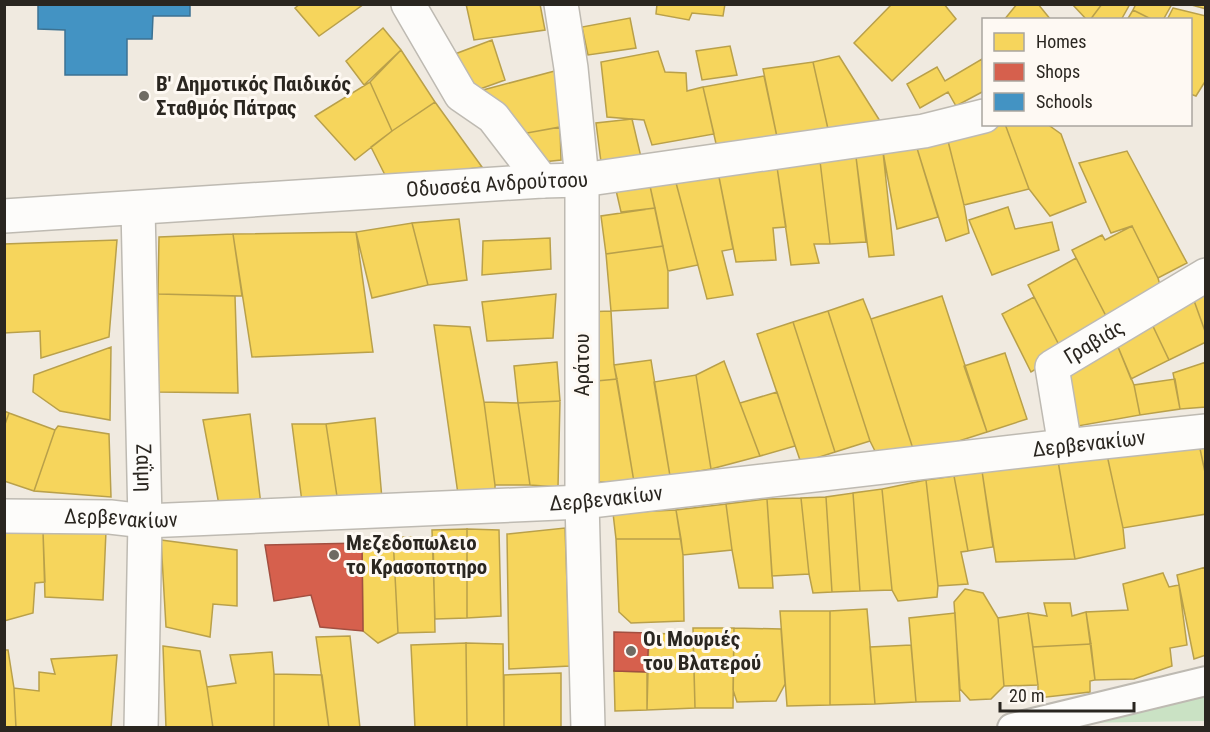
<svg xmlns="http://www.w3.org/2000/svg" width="1210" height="732" font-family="'Roboto Condensed',sans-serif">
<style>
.green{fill:#cae2c4}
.homes{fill:#f6d55c;stroke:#b9a04a;stroke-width:1.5}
.shops{fill:#d6604d;stroke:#a24f40;stroke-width:1.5}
.schools{fill:#4393c3;stroke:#3c7292;stroke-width:1.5}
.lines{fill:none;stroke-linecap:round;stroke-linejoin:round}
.pedestrian-casing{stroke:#bebab2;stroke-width:32}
.minor-casing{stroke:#bebab2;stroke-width:36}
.pedestrian{stroke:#fdfcfa;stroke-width:28}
.minor{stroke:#fdfcfa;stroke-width:33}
.poi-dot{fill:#6f6b63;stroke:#fef9f3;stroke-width:2}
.labels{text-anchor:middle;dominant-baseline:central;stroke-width:6;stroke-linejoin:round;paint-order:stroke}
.poi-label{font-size:21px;font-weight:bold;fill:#2a2620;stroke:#fef9f3;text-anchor:start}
.street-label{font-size:21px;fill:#2a2620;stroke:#fef9f3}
</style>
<rect width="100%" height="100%" fill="#f0eae0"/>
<path class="green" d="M 1205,690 L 1205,721 L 1071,723 Z"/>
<path class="homes" d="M 300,4 L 364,4 L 319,36 L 295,8 Z
M 466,4 L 540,4 L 545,30 L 474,40 Z
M 657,4 L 725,4 L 723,16 L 692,13 L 689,20 L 656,14 Z
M 892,4 L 944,4 L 956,19 L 892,81 L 854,43 Z
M 1017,4 L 1038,4 L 1051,20 L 1004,20 Z
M 1072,4 L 1102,4 L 1090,20 L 1087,20 Z
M 1102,4 L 1130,4 L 1121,20 L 1090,20 Z
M 1136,4 L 1172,4 L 1163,20 L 1153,20 L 1133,10 Z
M 1188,4 L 1206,4 L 1206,9 Z
M 1173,8 L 1206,16 L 1206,80 L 1196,96 L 1190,94 L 1190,20 L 1167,20 Z
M 1133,10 L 1153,20 L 1127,20 Z
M 630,18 L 636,48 L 588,55 L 582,27 Z
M 383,28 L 401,50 L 364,85 L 346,61 Z
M 492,40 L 505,80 L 466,94 L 447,57 Z
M 730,46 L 737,75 L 702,80 L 696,51 Z
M 401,50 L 435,102 L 392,131 L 370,82 Z
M 658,51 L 665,72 L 686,73 L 687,91 L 703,87 L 714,134 L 652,145 L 644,120 L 607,117 L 601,62 Z
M 839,56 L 880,121 L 828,129 L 813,62 Z
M 982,59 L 984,91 L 956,106 L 948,92 L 920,108 L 907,84 L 937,67 L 945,81 Z
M 813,62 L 828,129 L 777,137 L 763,69 Z
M 566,68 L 560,127 L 516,135 L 483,90 Z
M 764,76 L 777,137 L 717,148 L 703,87 Z
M 370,82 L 392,131 L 355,160 L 315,116 Z
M 435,102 L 482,167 L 388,181 L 371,147 L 392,131 Z
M 632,119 L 641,157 L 601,162 L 596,123 Z
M 1001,124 L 1005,124 L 1029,189 L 964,205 L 947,137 Z
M 1005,124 L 1047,124 L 1061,134 L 1086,202 L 1050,216 L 1029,189 Z
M 560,127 L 561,160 L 533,163 L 516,135 Z
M 947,137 L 964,205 L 969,233 L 946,241 L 916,145 Z
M 916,145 L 938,217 L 897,229 L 883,152 Z
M 1127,151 L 1187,263 L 1158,278 L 1132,226 L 1111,233 L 1079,163 Z
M 883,152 L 894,255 L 869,257 L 856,157 Z
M 856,157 L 866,242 L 830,244 L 820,161 Z
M 820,161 L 830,244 L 814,244 L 819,263 L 791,265 L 777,167 Z
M 777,167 L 786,227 L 773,228 L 776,260 L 736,262 L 718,172 Z
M 718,172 L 733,249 L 722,251 L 733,295 L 707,299 L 675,179 Z
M 675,179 L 698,265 L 668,271 L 650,186 Z
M 615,186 L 650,186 L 655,208 L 621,212 Z
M 1008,207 L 1015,229 L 1052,222 L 1059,250 L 992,275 L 969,220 Z
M 655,208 L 663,246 L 606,254 L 601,216 Z
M 459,219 L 467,280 L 428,285 L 412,223 Z
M 412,223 L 428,285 L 372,298 L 356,232 Z
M 1132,226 L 1158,278 L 1161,289 L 1107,318 L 1072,250 L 1102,235 L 1105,240 Z
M 356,232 L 373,352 L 252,357 L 233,234 Z
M 233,234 L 242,296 L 158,294 L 159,237 Z
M 550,238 L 551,269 L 482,275 L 483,241 Z
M 117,240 L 109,337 L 41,358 L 40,331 L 4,333 L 4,244 Z
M 663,246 L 668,271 L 668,308 L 611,311 L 606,254 Z
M 1076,258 L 1107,318 L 1059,345 L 1028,285 Z
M 1206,288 L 1206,334 L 1192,295 Z
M 158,294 L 235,296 L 238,393 L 157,392 Z
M 556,294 L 553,338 L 487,341 L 482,302 Z
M 1192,295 L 1206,334 L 1206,342 L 1169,360 L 1150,320 Z
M 942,296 L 987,432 L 915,455 L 871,319 Z
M 1034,297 L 1059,345 L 1058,356 L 1031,372 L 1002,314 Z
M 863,299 L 871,319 L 915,455 L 880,461 L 870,441 L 828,311 Z
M 611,311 L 614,365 L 617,379 L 586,382 L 583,312 Z
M 828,311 L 870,441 L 835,452 L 793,322 Z
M 1150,320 L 1169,360 L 1131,379 L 1116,342 Z
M 793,322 L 835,452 L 801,463 L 757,334 Z
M 434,325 L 470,327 L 484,402 L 495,485 L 495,492 L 458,494 Z
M 1116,342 L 1134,385 L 1140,415 L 1078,426 L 1069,372 Z
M 111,347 L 110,420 L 60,411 L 33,392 L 34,375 Z
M 1005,353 L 1027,419 L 987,432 L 964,366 Z
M 651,360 L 670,476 L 634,482 L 614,365 Z
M 724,361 L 760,456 L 711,469 L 696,375 Z
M 557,362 L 560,401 L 518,403 L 514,366 Z
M 1206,362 L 1206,407 L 1180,409 L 1173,373 Z
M 696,375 L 711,469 L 670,476 L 654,382 Z
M 617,379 L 634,482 L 589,482 L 586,382 Z
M 1175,379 L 1180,409 L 1140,415 L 1134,385 Z
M 777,392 L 795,446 L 760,456 L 740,403 Z
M 560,401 L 558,487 L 530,485 L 518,403 Z
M 484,402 L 518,403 L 530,485 L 495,485 Z
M 4,411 L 9,413 L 4,427 Z
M 9,413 L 55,430 L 34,491 L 4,481 L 4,427 Z
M 250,414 L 261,505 L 220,510 L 203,420 Z
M 375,418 L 382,499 L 338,503 L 326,424 Z
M 292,424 L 326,424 L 338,503 L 302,502 Z
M 58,426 L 109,434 L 111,497 L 34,491 L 55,430 Z
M 1206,443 L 1206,477 L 1199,444 Z
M 1199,444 L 1206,477 L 1206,514 L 1123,528 L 1107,455 Z
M 1107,455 L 1123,528 L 1125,548 L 1075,559 L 1058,461 Z
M 1058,461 L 1075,559 L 996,562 L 982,471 Z
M 982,471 L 993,547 L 968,551 L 954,476 Z
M 954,476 L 968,551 L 961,552 L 968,584 L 938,586 L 926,480 Z
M 926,480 L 938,586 L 937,597 L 898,601 L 892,590 L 882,489 Z
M 882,489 L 892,590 L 860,591 L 853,493 Z
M 853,493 L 860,591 L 832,592 L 826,497 Z
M 826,497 L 832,592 L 813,593 L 809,574 L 801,498 Z
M 801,498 L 809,574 L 772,576 L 767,499 Z
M 767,499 L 773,588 L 739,588 L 732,550 L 726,504 Z
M 726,504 L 732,550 L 683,555 L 676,510 Z
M 676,510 L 681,539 L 616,539 L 613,513 Z
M 565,528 L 570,666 L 509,669 L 507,534 Z
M 4,529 L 43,532 L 45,582 L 35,583 L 33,613 L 4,621 Z
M 467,529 L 467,618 L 435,619 L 432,530 Z
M 467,529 L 499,530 L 501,616 L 467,618 Z
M 106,531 L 103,600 L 45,597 L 43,532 Z
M 393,537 L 398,633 L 378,643 L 363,631 L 362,543 Z
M 393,537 L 433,537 L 435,632 L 398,633 Z
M 616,539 L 681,539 L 683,555 L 684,621 L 631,623 L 619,612 Z
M 161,540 L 237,550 L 237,606 L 213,604 L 210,637 L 166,627 Z
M 1206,567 L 1206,655 L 1194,659 L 1177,575 Z
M 1163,573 L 1169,587 L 1179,585 L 1187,645 L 1170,648 L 1172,666 L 1134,679 L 1095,680 L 1086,612 L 1128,610 L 1123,584 Z
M 965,589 L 983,593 L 998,618 L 1004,686 L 991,699 L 970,700 L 960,689 L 954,602 Z
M 1044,603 L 1070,603 L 1072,616 L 1086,612 L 1091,644 L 1033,647 L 1028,613 L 1047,616 Z
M 867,609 L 875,704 L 830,705 L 830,611 Z
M 780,611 L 830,611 L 830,705 L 787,706 Z
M 955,613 L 960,701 L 916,702 L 909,618 Z
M 1028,613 L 1038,685 L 1004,686 L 998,618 Z
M 693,628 L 734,628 L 733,708 L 695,708 Z
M 734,628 L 781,629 L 785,684 L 776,701 L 737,702 L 733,690 Z
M 649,633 L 693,635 L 695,708 L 647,710 Z
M 350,636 L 360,728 L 329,728 L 316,637 Z
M 466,643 L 503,644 L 504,728 L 467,727 Z
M 466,643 L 467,727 L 415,728 L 411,645 Z
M 1091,644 L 1095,680 L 1090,681 L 1090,692 L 1038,698 L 1038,685 L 1033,647 Z
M 911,645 L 916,702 L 875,704 L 870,647 Z
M 163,646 L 200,651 L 207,687 L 213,728 L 166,728 Z
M 4,650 L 8,650 L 14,688 L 16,728 L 4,728 Z
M 272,652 L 274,674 L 274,728 L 213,728 L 207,687 L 236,683 L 230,655 Z
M 117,655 L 111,728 L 16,728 L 14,688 L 39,691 L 39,672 L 55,674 L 51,659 Z
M 614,671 L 647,672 L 647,710 L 615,711 Z
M 561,673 L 561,728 L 504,728 L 504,675 Z
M 274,674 L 322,675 L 329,728 L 274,728 Z"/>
<path class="shops" d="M 362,543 L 363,631 L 320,627 L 311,595 L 274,601 L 265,545 Z
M 614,632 L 649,633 L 647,672 L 614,671 Z"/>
<path class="schools" d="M 38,4 L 190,4 L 190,16 L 153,16 L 152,39 L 127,39 L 127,75 L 65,75 L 65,30 L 38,29 Z"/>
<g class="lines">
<g class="pedestrian-casing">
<path id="pedestrian" d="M 1012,728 L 1206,681"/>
</g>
<g class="minor-casing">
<g id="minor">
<path d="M 408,4 L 461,95 L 493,117 L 542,181"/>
<path d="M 561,4 L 571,68 L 582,180 L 582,502 L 588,728"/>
<path id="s1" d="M 138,208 L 145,521 L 141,728"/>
<path id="s2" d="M 4,216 L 542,181 L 582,180 L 924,131 L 984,116"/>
<path id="s3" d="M 1065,446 L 1052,367 L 1206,275"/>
<path id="s4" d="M 4,516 L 110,517 L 145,521 L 582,502 L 1065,446 L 1206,431"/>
</g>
</g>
<use href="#pedestrian" class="pedestrian"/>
<use href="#minor" class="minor"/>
</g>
<g class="poi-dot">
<circle cx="144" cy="96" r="6"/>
<circle cx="334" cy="555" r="6"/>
<circle cx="631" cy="651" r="6"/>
</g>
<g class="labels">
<g class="poi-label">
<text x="156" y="84">Β' Δημοτικός Παιδικός<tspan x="156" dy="24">Σταθμός Πάτρας</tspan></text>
<text x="346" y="543">Μεζεδοπωλειο<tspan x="346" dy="24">το Κρασοποτηρο</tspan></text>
<text x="643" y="639">Οι Μουριές<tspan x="643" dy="24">του Βλατερού</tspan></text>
</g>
<g class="street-label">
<text stroke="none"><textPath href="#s2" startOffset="494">Οδυσσέα Ανδρούτσου</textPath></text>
<text stroke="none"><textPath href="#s3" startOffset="129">Γραβιάς</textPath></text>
<text transform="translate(582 365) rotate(-90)">Αράτου</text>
<text stroke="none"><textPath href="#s4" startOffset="1089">Δερβενακίων</textPath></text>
<text stroke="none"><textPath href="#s1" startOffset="260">Ζαΐμη</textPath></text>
<text stroke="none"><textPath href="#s4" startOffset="603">Δερβενακίων</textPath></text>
<text stroke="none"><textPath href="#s4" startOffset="117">Δερβενακίων</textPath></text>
</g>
</g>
<rect width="1210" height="732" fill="none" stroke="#2a2620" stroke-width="12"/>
<rect x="982" y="18" width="210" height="108" fill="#fef9f3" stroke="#a9a59f" stroke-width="1.5"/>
<rect x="994" y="33" width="30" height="18" fill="#f6d55c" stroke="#a9a59f" stroke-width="1.5"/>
<text x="1036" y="48" font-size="18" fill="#2a2620">Homes</text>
<rect x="994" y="63" width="30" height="18" fill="#d6604d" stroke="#a9a59f" stroke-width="1.5"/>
<text x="1036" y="78" font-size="18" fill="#2a2620">Shops</text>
<rect x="994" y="93" width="30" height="18" fill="#4393c3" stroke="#a9a59f" stroke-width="1.5"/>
<text x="1036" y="108" font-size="18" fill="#2a2620">Schools</text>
<path d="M1000 702v9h134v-9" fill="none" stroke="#2a2620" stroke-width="3"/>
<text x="1009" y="702" font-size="18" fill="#2a2620" stroke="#fef9f3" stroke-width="4.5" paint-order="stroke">20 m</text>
</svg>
